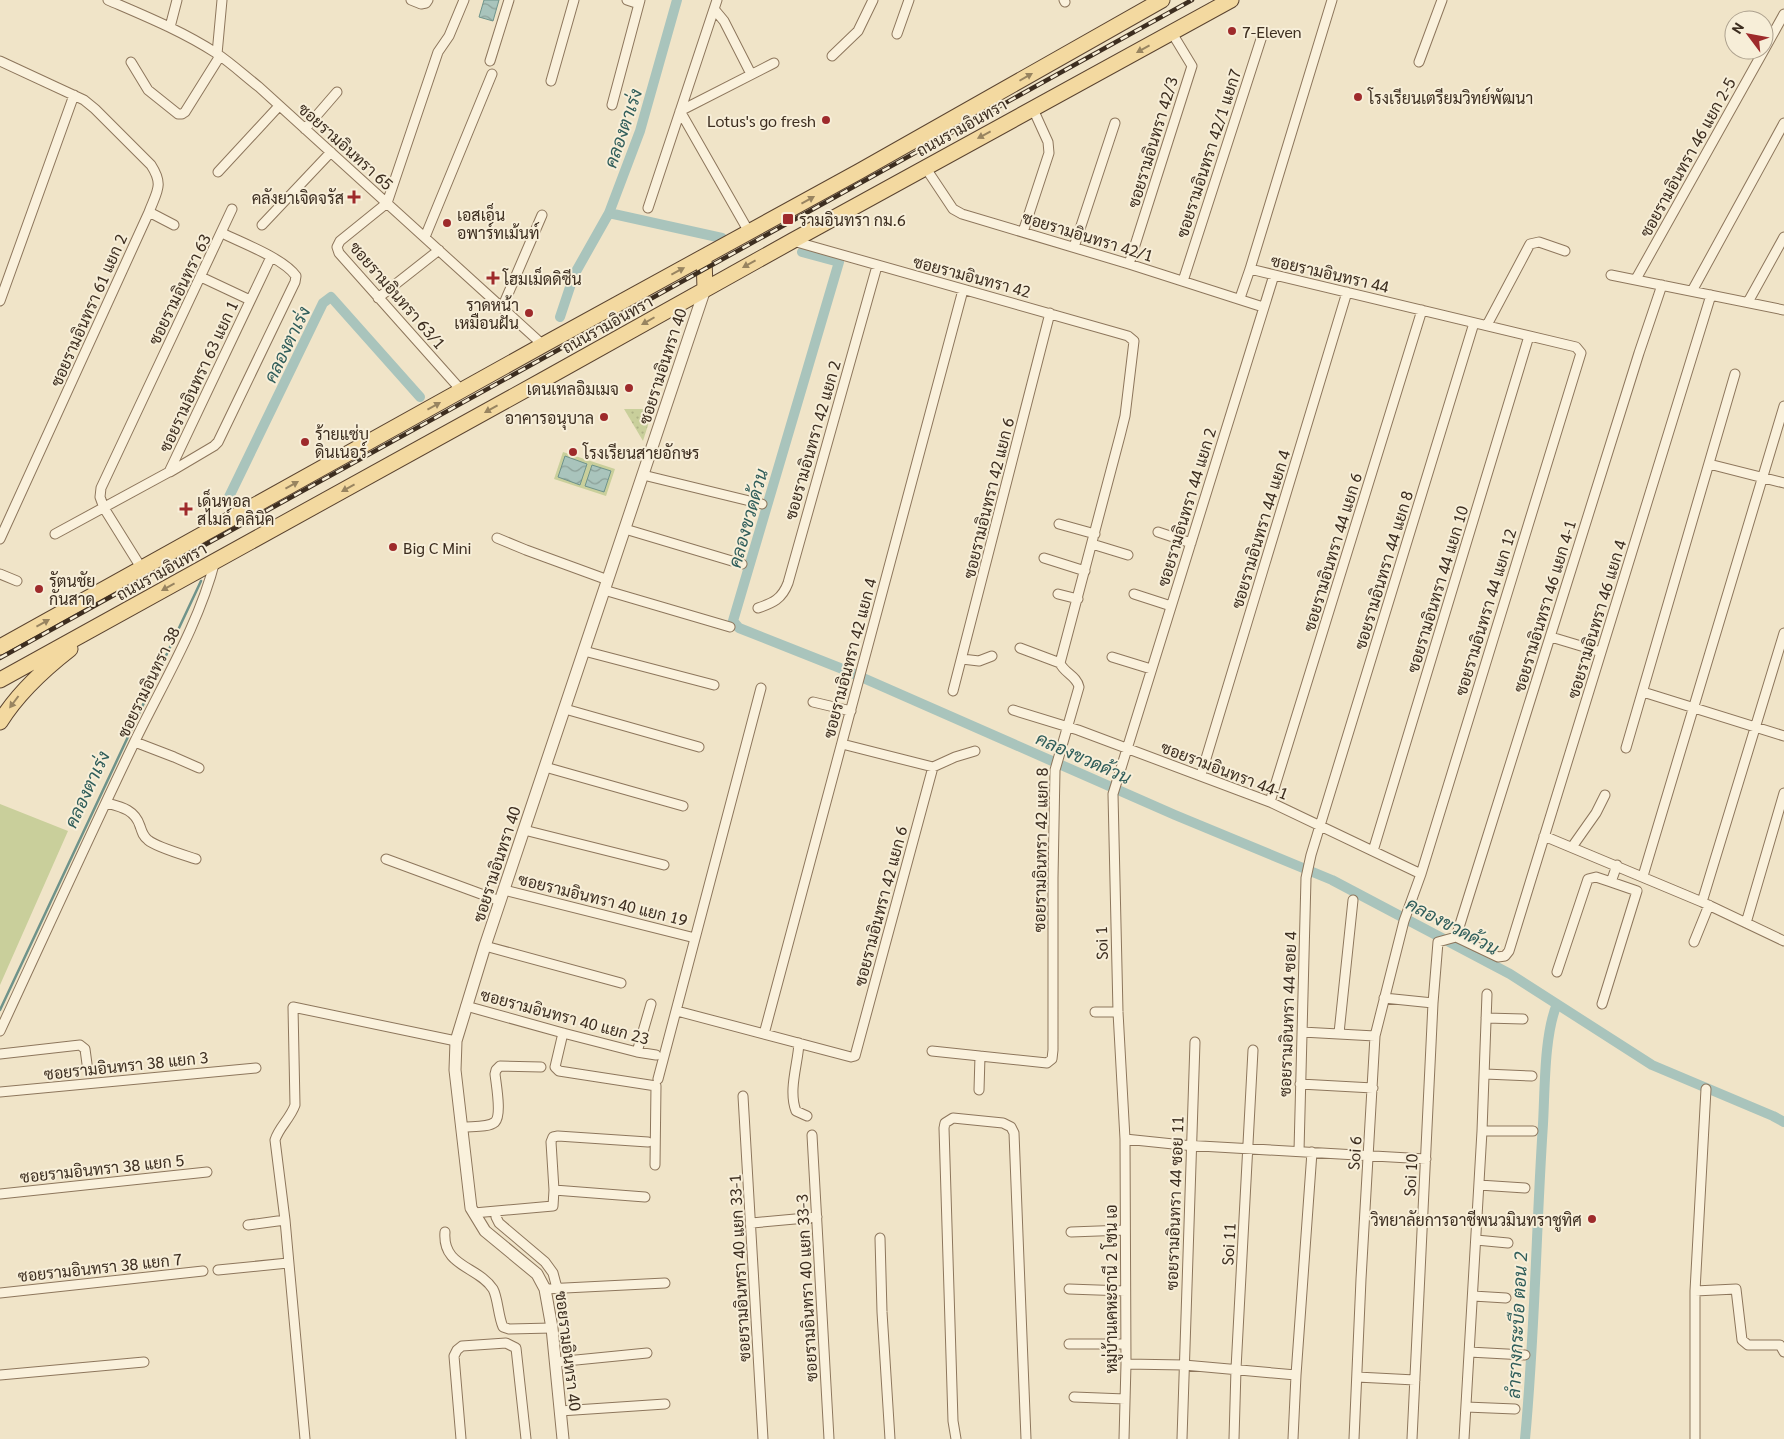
<svg xmlns="http://www.w3.org/2000/svg" width="1784" height="1439" font-family="Georgia,Sarabun,serif">
<style>
.grass{fill:#c9cf9b}
.garden{fill:url(#garden-dots)}
.water{fill:url(#water-waves);stroke:#6f938a}
.lines{fill:none;stroke-linecap:round;stroke-linejoin:round}
.stream{stroke:#6f938a;stroke-width:2.5}
.canal{stroke:#a9c4bc;stroke-width:10}
.minor-casing{stroke:#8d765c;stroke-width:11}
.tertiary-casing{stroke:#8d765c;stroke-width:13}
.primary-casing{stroke:#5b4430;stroke-width:17}
.minor{stroke:#faf1dc;stroke-width:9}
.tertiary{stroke:#faf1dc;stroke-width:11}
.primary{stroke:#f3d9a0;stroke-width:15}
.rail-casing{stroke:#3d2e20;stroke-width:4.5}
.rail{stroke:#f7eed8;stroke-width:2.5;stroke-dasharray:8;stroke-linecap:butt}
.oneway{fill:#988460}
.poi-dot{fill:#9e2a2b;stroke:#f7eed8;stroke-width:2}
.labels{text-anchor:middle;dominant-baseline:central;stroke-width:4;stroke-linejoin:round;paint-order:stroke}
.poi-label{font-size:16px;fill:#3d2e20;stroke:#f7eed8;text-anchor:start}
.street-label{font-size:16px;fill:#3d2e20;stroke:#f7eed8}
.water-label{font-size:18px;font-style:italic;fill:#2f5d5a;stroke:#f7eed8}
</style>
<defs>
<pattern id="garden-dots" width="8" height="8" patternUnits="userSpaceOnUse" patternTransform="scale(1.25)"><rect width="8" height="8" fill="#c9cf9b"/><path d="M2 2h.1M6 6h.1" fill="none" stroke="#aeb285" stroke-width="1.8" stroke-linecap="round"/></pattern>
<pattern id="water-waves" width="16" height="10" patternUnits="userSpaceOnUse" patternTransform="scale(1.25)"><rect width="16" height="10" fill="#a9c4bc"/><path d="M0 5q4-4 8 0t8 0" fill="none" stroke="#8ba098"/></pattern>
</defs>
<rect width="100%" height="100%" fill="#f0e4c8"/>
<path class="grass" d="M 563,452 L 615,469 L 606,496 L 554,479 Z
M 0,804 L 68,831 L 0,985 Z"/>
<path class="garden" d="M 624,409 L 653,409 L 643,441 Z"/>
<path class="water" d="M 484,0 L 499,0 L 493,21 L 479,17 Z
M 565,456 L 587,464 L 580,485 L 558,477 Z
M 592,465 L 611,471 L 604,492 L 585,486 Z"/>
<g class="lines">
<path class="stream" d="M 0,1010 L 201,581"/>
<path class="canal" d="M 609,213 L 722,238
M 802,252 L 839,262 L 733,621 L 739,628 L 845,670 L 1175,815 L 1332,880 L 1510,974 L 1652,1065 L 1773,1116 L 1784,1122
M 560,317 L 574,275 L 609,213 L 640,131 L 677,0
M 227,501 L 323,303 L 331,297 L 420,397
M 1525,1439 C 1535,1334 1536,1229 1543,1124 C 1545,1089 1544,1035 1557,1004"/>
<g class="minor-casing">
<path id="minor" d="M 108,0 C 145,16 182,31 216,53 C 231,63 245,76 259,87 L 543,345
M 411,0 L 421,4 L 426,3 L 428,0
M 627,0 L 639,4
M 1064,0 L 1065,2
M 714,9 L 724,21 L 751,74
M 170,27 L 177,0
M 897,34 L 909,0
M 1764,50 L 1784,14
M 217,54 L 222,0
M 832,56 L 858,31 L 873,0
M 0,61 L 84,100 L 95,109 L 151,165 C 164,185 157,191 149,212 L 0,539
M 490,61 L 509,0
M 131,62 L 148,90 L 178,114 L 182,114 L 185,112 L 220,56
M 1419,62 L 1442,0
M 551,81 L 574,0
M 612,105 L 640,0
M 305,129 L 337,92
M 925,167 L 953,209 L 962,214 L 1129,264 L 1263,307
M 218,172 L 279,106
M 648,208 L 717,0
M 149,212 L 174,225
M 262,225 L 331,152
M 749,232 L 680,111 L 774,63
M 1023,232 L 1049,153 L 1048,142 L 1033,109
M 425,237 L 492,74
M 793,241 L 1114,332 L 1128,336 L 1134,341 L 1125,416 L 1120,436 L 1060,663 C 1064,673 1077,676 1079,687 L 1055,770 L 1053,878 L 1053,1050 L 1052,1059 L 1047,1063 L 932,1051
M 1074,247 L 1115,123
M 1129,264 L 1192,66 L 1172,33
M 1250,269 L 1576,347 L 1581,353 L 1421,874 L 1404,921 L 1375,1036 L 1361,1279 L 1354,1439
M 1611,275 L 1784,310
M 201,277 L 250,300
M 1636,279 L 1764,50
M 1183,281 L 1262,36
M 1692,291 L 1784,123
M 378,298 L 439,250
M 1240,298 L 1250,269 L 1332,0
M 0,301 L 74,95
M 1748,302 L 1784,237
M 502,308 L 542,215
M 1487,325 L 1530,244 L 1539,242 L 1565,251
M 461,390 L 339,253 L 337,247 L 340,241 L 387,203 L 438,52 L 449,36 L 464,0
M 1709,464 L 1784,483
M 170,472 L 214,446 L 218,442 L 295,282 L 296,276 C 283,258 242,243 222,233
M 643,475 L 762,504
M 1059,524 L 1095,534
M 625,529 L 742,564
M 1158,532 L 1191,543
M 55,534 L 169,472 L 271,257
M 497,538 L 526,550 L 608,580
M 1092,544 L 1128,555
M 1044,558 L 1085,571
M 142,569 L 104,508 L 100,497 L 101,488 L 232,209
M 0,574 L 17,581
M 604,590 L 730,627
M 1058,594 L 1078,599
M 1134,594 L 1171,606
M 758,608 C 773,603 782,599 788,583 L 877,266
M 1551,637 L 1601,652
M 1020,648 L 1060,663
M 584,651 L 714,685
M 1112,657 L 1151,669
M 962,659 L 979,661 L 992,656
M 953,691 L 1050,313
M 1643,692 L 1784,736
M 813,702 L 851,711
M 565,709 L 699,747
M 1013,710 L 1078,730 L 1270,802 L 1421,874
M 135,742 L 174,757 L 199,768
M 842,744 L 933,767 L 955,757 L 975,751
M 1626,748 L 1735,374
M 545,767 L 683,806
M 1201,775 L 1347,292
M 1270,802 L 1422,310
M 107,803 C 122,807 135,810 140,826 C 142,832 143,836 148,840 C 156,847 184,855 196,859
M 524,830 L 664,865
M 1544,836 L 1702,902 L 1784,941
M 1572,847 L 1596,813 L 1605,795
M 1373,851 L 1529,336
M 386,859 L 500,901
M 1643,876 L 1784,406
M 504,890 L 695,938
M 1702,902 L 1784,633
M 1746,923 L 1784,793
M 1456,937 L 1639,353 L 1662,285
M 1694,942 L 1709,905
M 485,946 L 621,983
M 1557,972 L 1588,879 L 1596,877 L 1611,882 L 1617,865
M 1384,998 L 1433,1003
M 1602,1004 L 1637,891 L 1611,882
M 466,1006 L 563,1033 L 637,1052 L 656,1055
M 677,1011 L 851,1057 L 855,1056 L 933,767
M 1095,1012 L 1118,1012
M 1486,1018 L 1523,1019
M 0,1031 C 45,934 89,837 135,741 C 163,683 199,624 215,561
M 1302,1032 L 1375,1036
M 563,1033 L 555,1067 L 559,1071 L 656,1086 L 655,1165
M 1339,1033 L 1353,900
M 764,1034 L 963,290
M 799,1043 C 798,1064 788,1090 796,1111 L 807,1116
M 637,1052 L 651,1004
M 0,1054 L 80,1045 L 85,1049 L 87,1064
M 1485,1074 L 1532,1076
M 658,1079 L 761,688
M 1300,1084 L 1373,1088
M 979,1090 L 980,1056
M 0,1092 L 256,1068
M 743,1096 L 763,1439
M 463,1127 C 472,1126 488,1128 495,1122 C 502,1115 496,1084 495,1074 L 496,1070 L 500,1066 L 541,1067
M 1482,1131 L 1533,1131
M 812,1135 L 829,1439
M 1125,1139 L 1183,1145 L 1426,1159
M 1299,1151 L 1306,878 L 1311,855 L 1474,323
M 1479,1185 L 1525,1188
M 554,1190 L 645,1197
M 0,1194 L 207,1172
M 496,1212 L 496,1217 L 499,1223 L 545,1262 L 553,1273 L 557,1288
M 474,1213 L 553,1206 L 554,1190 L 551,1142 L 553,1137 L 558,1136 L 648,1142
M 752,1223 L 817,1217
M 248,1225 L 285,1220
M 445,1232 C 442,1267 478,1266 493,1289 C 498,1298 498,1316 503,1327 L 509,1329 L 552,1328
M 1071,1232 L 1125,1230
M 880,1238 L 882,1312 L 890,1439
M 1476,1240 L 1508,1243
M 218,1270 L 288,1263
M 545,1289 L 665,1283
M 1069,1289 L 1125,1291
M 1695,1291 L 1706,1089
M 0,1293 L 203,1271
M 1473,1296 L 1506,1298
M 1069,1344 L 1125,1344
M 1469,1352 L 1525,1355
M 556,1362 L 647,1353
M 1126,1364 L 1184,1365 L 1296,1375
M 0,1375 L 144,1362
M 1357,1377 L 1415,1380
M 1074,1397 L 1125,1399
M 1466,1407 L 1515,1409
M 560,1411 L 665,1404
M 305,1439 L 285,1220 L 275,1140 C 279,1127 290,1119 295,1105 L 293,1007 L 456,1041
M 461,1439 L 454,1356 L 457,1350 L 462,1346 L 506,1343 L 516,1348 L 526,1439
M 956,1439 L 953,1421 L 944,1128 L 945,1123 L 953,1118 L 1003,1123 L 1011,1127 L 1014,1133 L 1026,1439
M 1124,1439 L 1126,1364 L 1125,1139 L 1118,1012 L 1113,794 L 1274,275
M 1182,1439 L 1195,1042
M 1234,1439 L 1236,1369 L 1253,1050
M 1293,1439 L 1296,1375 L 1312,1152
M 1412,1439 L 1433,1003 L 1438,942 L 1456,937 L 1498,957 L 1505,956 L 1509,951 L 1711,295
M 1464,1439 L 1482,1131 L 1487,994
M 1695,1439 L 1695,1291 L 1736,1289 L 1742,1340 L 1748,1345 L 1780,1345 L 1784,1352"/>
</g>
<g class="tertiary-casing">
<path id="tertiary" d="M 563,1439 L 552,1328 L 545,1289 L 537,1274 L 485,1231 L 471,1208 L 455,1070 L 456,1041 L 485,946 L 705,289"/>
</g>
<g class="primary-casing">
<path id="primary" d="M 704,258 L 705,289
M 0,647 L 543,345 L 860,171 L 1162,0
M 0,680 L 543,380 L 792,241 L 1231,0
M 0,722 C 18,693 43,670 70,649"/>
</g>
<use href="#minor" class="minor"/>
<use href="#tertiary" class="tertiary"/>
<use href="#primary" class="primary"/>
<g class="rail-casing">
<path id="rail" d="M 0,658 L 1192,0"/>
</g>
<use href="#rail" class="rail"/>
</g>
<defs><path id="oneway-solid" d="M-6-.8H1V-3.2L6.5 0L1 3.2V.8H-6Z" transform="scale(1.25)"/></defs>
<g class="oneway">
<use href="#oneway-solid" transform="translate(1143 49) rotate(151)"/>
<use href="#oneway-solid" transform="translate(1026 77) rotate(-30)"/>
<use href="#oneway-solid" transform="translate(984 135) rotate(152)"/>
<use href="#oneway-solid" transform="translate(808 200) rotate(-29)"/>
<use href="#oneway-solid" transform="translate(749 264) rotate(151)"/>
<use href="#oneway-solid" transform="translate(678 271) rotate(-28)"/>
<use href="#oneway-solid" transform="translate(648 321) rotate(150)"/>
<use href="#oneway-solid" transform="translate(434 406) rotate(-29)"/>
<use href="#oneway-solid" transform="translate(491 409) rotate(151)"/>
<use href="#oneway-solid" transform="translate(292 485) rotate(-29)"/>
<use href="#oneway-solid" transform="translate(348 488) rotate(151)"/>
<use href="#oneway-solid" transform="translate(168 587) rotate(151)"/>
<use href="#oneway-solid" transform="translate(43 623) rotate(-29)"/>
<use href="#oneway-solid" transform="translate(14 702) rotate(127)"/>
</g>
<g class="poi-dot">
<circle cx="1232" cy="31" r="5"/>
<circle cx="1358" cy="97" r="5"/>
<circle cx="826" cy="120" r="5"/>
<path d="M351.5 189.5h5v5h5v5h-5v5h-5v-5h-5v-5h5z"/>
<rect x="782" y="213" width="12" height="12" rx="2.5"/>
<circle cx="447" cy="223" r="5"/>
<path d="M490.5 270.5h5v5h5v5h-5v5h-5v-5h-5v-5h5z"/>
<circle cx="529" cy="313" r="5"/>
<circle cx="629" cy="388" r="5"/>
<circle cx="604" cy="417" r="5"/>
<circle cx="305" cy="442" r="5"/>
<circle cx="573" cy="452" r="5"/>
<path d="M183.5 501.5h5v5h5v5h-5v5h-5v-5h-5v-5h5z"/>
<circle cx="393" cy="547" r="5"/>
<circle cx="39" cy="589" r="5"/>
<circle cx="1592" cy="1219" r="5"/>
</g>
<g class="labels">
<g class="poi-label">
<text x="1242" y="31">7-Eleven</text>
<text x="1368" y="97">โรงเรียนเตรียมวิทย์พัฒนา</text>
<text x="816" y="120" text-anchor="end">Lotus's go fresh</text>
<text x="344" y="197" text-anchor="end">คลังยาเจิดจรัส</text>
<text x="457" y="214">เอสเอ็น<tspan x="457" dy="18">อพาร์ทเม้นท์</tspan></text>
<text x="799" y="219">รามอินทรา กม.6</text>
<text x="503" y="278">โฮมเม็ดดิซีน</text>
<text x="519" y="304" text-anchor="end">ราดหน้า<tspan x="519" dy="18">เหมือนฝัน</tspan></text>
<text x="619" y="388" text-anchor="end">เดนเทลอิมเมจ</text>
<text x="594" y="417" text-anchor="end">อาคารอนุบาล</text>
<text x="315" y="433">ร้ายแซ่บ<tspan x="315" dy="18">ดินเนอร์</tspan></text>
<text x="583" y="452">โรงเรียนสายอักษร</text>
<text x="197" y="500">เด็นทอล<tspan x="197" dy="18">สไมล์ คลินิค</tspan></text>
<text x="403" y="547">Big C Mini</text>
<text x="49" y="580">รัตนชัย<tspan x="49" dy="18">กันสาด</tspan></text>
<text x="1582" y="1219" text-anchor="end">วิทยาลัยการอาชีพนวมินทราชูทิศ</text>
</g>
<g class="street-label">
<text transform="translate(961 127) rotate(-29)">ถนนรามอินทรา</text>
<text transform="translate(1152 142) rotate(-73)">ซอยรามอินทรา 42/3</text>
<text transform="translate(346 146) rotate(42)">ซอยรามอินทรา 65</text>
<text transform="translate(1208 153) rotate(-72)">ซอยรามอินทรา 42/1 แยก7</text>
<text transform="translate(1687 157) rotate(-61)">ซอยรามอินทรา 46 แยก 2-5</text>
<text transform="translate(1088 236) rotate(17)">ซอยรามอินทรา 42/1</text>
<text transform="translate(1330 273) rotate(13)">ซอยรามอินทรา 44</text>
<text transform="translate(972 276) rotate(15)">ซอยรามอินทรา 42</text>
<text transform="translate(179 289) rotate(-64)">ซอยรามอินทรา 63</text>
<text transform="translate(398 295) rotate(49)">ซอยรามอินทรา 63/1</text>
<text transform="translate(88 310) rotate(-66)">ซอยรามอินทรา 61 แยก 2</text>
<text transform="translate(607 324) rotate(-29)">ถนนรามอินทรา</text>
<text transform="translate(662 366) rotate(-72)">ซอยรามอินทรา 40</text>
<text transform="translate(198 376) rotate(-65)">ซอยรามอินทรา 63 แยก 1</text>
<text transform="translate(812 440) rotate(-74)">ซอยรามอินทรา 42 แยก 2</text>
<text transform="translate(988 498) rotate(-76)">ซอยรามอินทรา 42 แยก 6</text>
<text transform="translate(1186 507) rotate(-73)">ซอยรามอินทรา 44 แยก 2</text>
<text transform="translate(1260 529) rotate(-73)">ซอยรามอินทรา 44 แยก 4</text>
<text transform="translate(1332 552) rotate(-73)">ซอยรามอินทรา 44 แยก 6</text>
<text transform="translate(1383 570) rotate(-73)">ซอยรามอินทรา 44 แยก 8</text>
<text transform="translate(161 571) rotate(-29)">ถนนรามอินทรา</text>
<text transform="translate(1437 589) rotate(-73)">ซอยรามอินทรา 44 แยก 10</text>
<text transform="translate(1544 606) rotate(-73)">ซอยรามอินทรา 46 แยก 4-1</text>
<text transform="translate(1485 612) rotate(-73)">ซอยรามอินทรา 44 แยก 12</text>
<text transform="translate(1596 619) rotate(-73)">ซอยรามอินทรา 46 แยก 4</text>
<text transform="translate(849 658) rotate(-75)">ซอยรามอินทรา 42 แยก 4</text>
<text transform="translate(148 682) rotate(-64)">ซอยรามอินทรา 38</text>
<text transform="translate(1225 770) rotate(21)">ซอยรามอินทรา 44-1</text>
<text transform="translate(1040 850) rotate(-89)">ซอยรามอินทรา 42 แยก 8</text>
<text transform="translate(496 864) rotate(-72)">ซอยรามอินทรา 40</text>
<text transform="translate(603 899) rotate(14)">ซอยรามอินทรา 40 แยก 19</text>
<text transform="translate(880 906) rotate(-75)">ซอยรามอินทรา 42 แยก 6</text>
<text transform="translate(1101 943) rotate(-92)">Soi 1</text>
<text transform="translate(1287 1014) rotate(-88)">ซอยรามอินทรา 44 ซอย 4</text>
<text transform="translate(565 1016) rotate(15)">ซอยรามอินทรา 40 แยก 23</text>
<text transform="translate(126 1065) rotate(-6)">ซอยรามอินทรา 38 แยก 3</text>
<text transform="translate(1354 1153) rotate(-86)">Soi 6</text>
<text transform="translate(102 1168) rotate(-6)">ซอยรามอินทรา 38 แยก 5</text>
<text transform="translate(1410 1175) rotate(-87)">Soi 10</text>
<text transform="translate(1174 1203) rotate(-88)">ซอยรามอินทรา 44 ซอย 11</text>
<text transform="translate(1228 1244) rotate(-87)">Soi 11</text>
<text transform="translate(100 1267) rotate(-6)">ซอยรามอินทรา 38 แยก 7</text>
<text transform="translate(739 1268) rotate(-93)">ซอยรามอินทรา 40 แยก 33-1</text>
<text transform="translate(806 1288) rotate(-93)">ซอยรามอินทรา 40 แยก 33-3</text>
<text transform="translate(1110 1289) rotate(-90)">หมู่บ้านเคหะธานี 2 โซน เอ</text>
<text transform="translate(569 1351) rotate(83)">ซอยรามอินทรา 40</text>
</g>
<g class="water-label">
<text transform="translate(622 128) rotate(-71)">คลองตาเร่ง</text>
<text transform="translate(286 344) rotate(-64)">คลองตาเร่ง</text>
<text transform="translate(747 518) rotate(-74)">คลองขวดด้วน</text>
<text transform="translate(1084 757) rotate(24)">คลองขวดด้วน</text>
<text transform="translate(86 789) rotate(-65)">คลองตาเร่ง</text>
<text transform="translate(1453 925) rotate(28)">คลองขวดด้วน</text>
<text transform="translate(1516 1325) rotate(-87)">ลำรางกระบือ ตอน 2</text>
</g>
</g>
<g transform="translate(1749 35) rotate(302)"><circle r="24" fill="#f7eed8" stroke="#ada18e"/>
<path d="M0-4L9 19L0 12L-9 19Z" fill="#9e2a2b"/>
<text y="-8" font-size="14" font-weight="bold" text-anchor="middle" fill="#3d2e20">N</text>
</g>
</svg>
